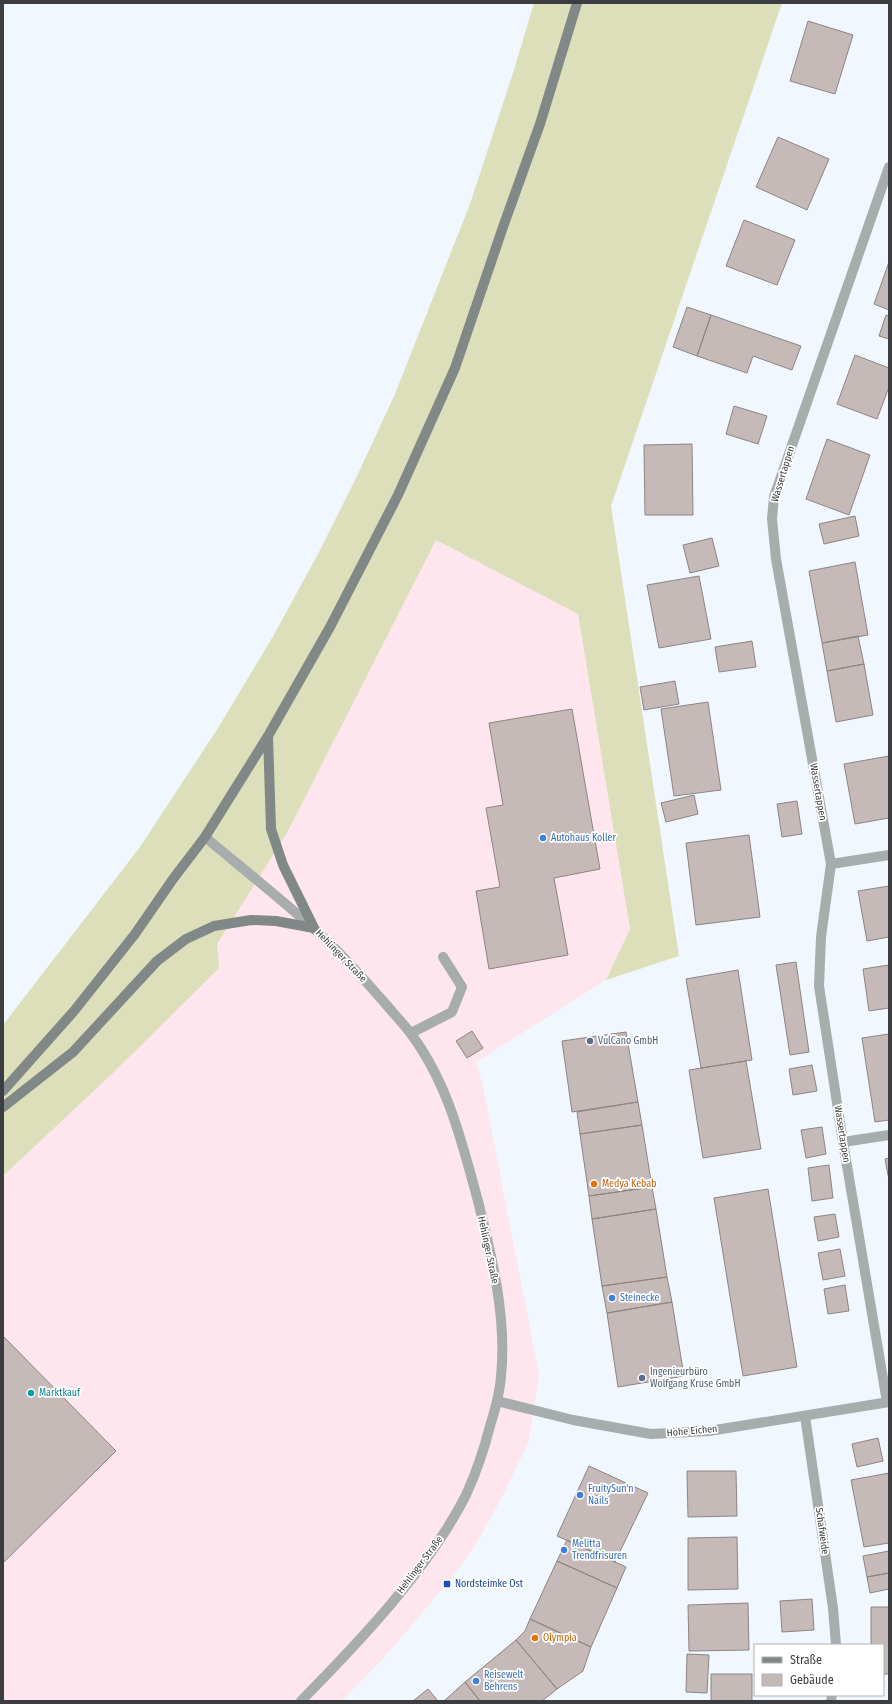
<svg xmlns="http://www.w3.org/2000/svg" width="892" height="1704" font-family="'Fira Sans Condensed',sans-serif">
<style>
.commercial{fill:#fee5ee}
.grass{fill:#dcdfb9}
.building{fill:#c5bab8;stroke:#8d8482}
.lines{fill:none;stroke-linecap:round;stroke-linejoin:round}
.lane{stroke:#a7acac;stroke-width:10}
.street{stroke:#a7acac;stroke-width:10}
.secondary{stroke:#818888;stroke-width:10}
.shop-dot{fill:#3f7fe0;stroke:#fff;stroke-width:1.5}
.service-dot{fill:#5c6f8a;stroke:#fff;stroke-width:1.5}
.food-dot{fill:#e8710a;stroke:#fff;stroke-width:1.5}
.culture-dot{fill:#0f9aa8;stroke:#fff;stroke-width:1.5}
.transit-dot{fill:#1a4fb4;stroke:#fff;stroke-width:1.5}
.labels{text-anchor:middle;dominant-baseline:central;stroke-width:3.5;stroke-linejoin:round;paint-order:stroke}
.street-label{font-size:10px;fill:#3b3d40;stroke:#fff}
.shop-label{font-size:10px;fill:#366cbe;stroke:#fff;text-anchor:start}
.service-label{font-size:10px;fill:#4e5e75;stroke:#fff;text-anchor:start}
.food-label{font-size:10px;fill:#c56008;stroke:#fff;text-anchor:start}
.culture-label{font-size:10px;fill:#0d838f;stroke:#fff;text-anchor:start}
.transit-label{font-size:10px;fill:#164399;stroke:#fff;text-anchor:start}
</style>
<rect width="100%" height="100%" fill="#f1f7ff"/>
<path class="commercial" d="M 436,540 L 578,614 L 630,929 L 606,980 L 476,1062 L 482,1082 L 539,1374 L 529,1441 L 503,1495 L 478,1541 L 454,1575 L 389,1652 L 342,1701 L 3,1701 L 3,1176 L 113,1073 L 219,968 L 217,944 L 288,830 Z"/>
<path class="grass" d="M 534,3 L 782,3 L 611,506 L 679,956 L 606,980 L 630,929 L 578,614 L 436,540 L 288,831 L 217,944 L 219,968 L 113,1073 L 3,1176 L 3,1025 L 140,847 L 218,728 L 272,638 L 317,556 L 358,474 L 395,394 L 470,204 L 513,73 Z"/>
<path class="building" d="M 808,21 L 853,35 L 835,94 L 790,81 Z
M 778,137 L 829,159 L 807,210 L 756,187 Z
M 744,220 L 795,240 L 777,285 L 726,266 Z
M 889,262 L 889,310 L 874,304 Z
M 687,307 L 711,315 L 697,356 L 673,347 Z
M 711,315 L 801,346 L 792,370 L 753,356 L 747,373 L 697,356 Z
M 886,315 L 889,316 L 889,339 L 879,336 Z
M 855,355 L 889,368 L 889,387 L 877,419 L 837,404 Z
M 734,406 L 767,416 L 758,444 L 726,434 Z
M 827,439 L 870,455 L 849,515 L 806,499 Z
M 692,444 L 693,515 L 645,515 L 644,445 Z
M 855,516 L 859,536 L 824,544 L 819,524 Z
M 712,538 L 719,566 L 690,573 L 683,545 Z
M 855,562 L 868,635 L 822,643 L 809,571 Z
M 699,576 L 711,639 L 659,648 L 647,585 Z
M 858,636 L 864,664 L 827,671 L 822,643 Z
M 752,641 L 756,667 L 719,672 L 715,647 Z
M 864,664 L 873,715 L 836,722 L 827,671 Z
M 675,681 L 679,704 L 644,710 L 640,687 Z
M 708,702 L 721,790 L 674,796 L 661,709 Z
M 572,709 L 600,869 L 554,878 L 568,955 L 489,969 L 476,891 L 500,887 L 486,808 L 503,805 L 489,723 Z
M 889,756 L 889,818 L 855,824 L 844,764 Z
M 694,795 L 698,814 L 666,822 L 661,803 Z
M 797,801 L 802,834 L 782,837 L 777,804 Z
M 749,835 L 760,917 L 696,925 L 686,843 Z
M 889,886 L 889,937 L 867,941 L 858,891 Z
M 796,962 L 809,1052 L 790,1055 L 776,965 Z
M 889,965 L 889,1008 L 869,1011 L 863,969 Z
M 738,970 L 752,1060 L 701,1068 L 686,979 Z
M 472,1031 L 483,1048 L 467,1058 L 456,1041 Z
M 626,1032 L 638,1102 L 572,1112 L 562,1041 Z
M 889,1034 L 889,1120 L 875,1122 L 862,1038 Z
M 746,1061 L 761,1149 L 703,1158 L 689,1070 Z
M 812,1065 L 817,1091 L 793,1095 L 789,1069 Z
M 638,1102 L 642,1125 L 580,1134 L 577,1112 Z
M 642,1125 L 652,1187 L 589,1196 L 580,1134 Z
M 822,1127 L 826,1154 L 806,1158 L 801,1130 Z
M 889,1158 L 889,1180 L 885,1159 Z
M 829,1165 L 833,1198 L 812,1201 L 808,1168 Z
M 652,1187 L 656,1209 L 592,1219 L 589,1196 Z
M 768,1189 L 797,1367 L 743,1376 L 714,1198 Z
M 656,1209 L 667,1277 L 602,1286 L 592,1219 Z
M 835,1214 L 839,1237 L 818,1241 L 814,1217 Z
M 840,1249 L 845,1276 L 823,1280 L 818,1253 Z
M 667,1277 L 672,1302 L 607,1313 L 602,1286 Z
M 845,1285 L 849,1311 L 828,1314 L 824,1289 Z
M 672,1302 L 684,1376 L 618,1387 L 607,1313 Z
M 3,1336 L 116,1451 L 3,1563 Z
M 878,1438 L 883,1461 L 857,1467 L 852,1444 Z
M 589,1466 L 648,1493 L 615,1562 L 557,1536 Z
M 687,1471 L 736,1471 L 737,1516 L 688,1517 Z
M 889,1473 L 889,1543 L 864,1547 L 851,1480 Z
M 737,1537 L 738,1589 L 688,1590 L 688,1538 Z
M 567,1540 L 626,1567 L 617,1588 L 557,1561 Z
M 889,1551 L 889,1573 L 867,1577 L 863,1556 Z
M 557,1561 L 617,1588 L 591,1647 L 530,1619 Z
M 889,1573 L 889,1589 L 870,1593 L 867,1577 Z
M 812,1599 L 814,1630 L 782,1632 L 780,1601 Z
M 748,1603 L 749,1650 L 689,1651 L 688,1605 Z
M 871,1607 L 889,1607 L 889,1674 L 883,1674 L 883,1645 L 871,1645 Z
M 530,1619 L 591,1647 L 583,1671 L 557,1689 L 516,1640 L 525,1631 Z
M 516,1640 L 557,1689 L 542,1701 L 480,1701 L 465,1682 Z
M 687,1654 L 709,1655 L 707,1693 L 686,1692 Z
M 711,1674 L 752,1674 L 752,1701 L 711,1701 Z
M 465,1682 L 480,1701 L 444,1701 Z
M 428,1689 L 438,1701 L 413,1701 Z"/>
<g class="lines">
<path class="lane" d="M 411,1033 L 452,1012 L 462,987 L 443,957
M 843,1142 L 889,1135"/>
<path class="street" d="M 205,837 C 241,867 277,896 312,927 C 338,950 361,976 384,1002 C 393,1013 403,1023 411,1034 C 448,1083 462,1143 478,1201 C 492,1257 507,1318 501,1376 C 500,1393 495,1410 490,1426 C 484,1450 476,1473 466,1495 C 428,1570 359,1642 301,1701
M 831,864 L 889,855
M 497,1401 L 573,1420 L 651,1434 L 709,1431 L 889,1402
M 887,1402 L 843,1142 L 819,986 L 821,937 L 831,864 L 776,559 L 772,519 L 774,497 L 889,167
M 805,1416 L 833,1608 L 836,1645
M 831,1701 L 832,1695"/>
<path class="secondary" d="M 268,736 L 271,829 L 283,865 L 314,928
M 3,1091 L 74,1011 L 135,934 L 173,879 L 205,837 L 268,736 L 330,627 L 398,495 L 455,368 L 503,227 L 540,124 L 577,3
M 3,1107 L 73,1052 L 157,961 L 186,939 L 214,926 L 251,920 L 276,921 L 314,928"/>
</g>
<g class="shop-dot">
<circle cx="543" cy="838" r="4"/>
<circle cx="612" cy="1298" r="4"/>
<circle cx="580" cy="1495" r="4"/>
<circle cx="564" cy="1550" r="4"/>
<circle cx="476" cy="1681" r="4"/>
</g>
<g class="service-dot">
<circle cx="590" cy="1041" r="4"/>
<circle cx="642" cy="1378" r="4"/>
</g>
<g class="food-dot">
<circle cx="594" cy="1184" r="4"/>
<circle cx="535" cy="1638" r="4"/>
</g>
<circle class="culture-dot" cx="31" cy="1393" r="4"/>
<rect class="transit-dot" x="443" y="1580" width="8" height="8" rx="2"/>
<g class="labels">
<g class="street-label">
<text transform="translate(783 474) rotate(-73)">Wassertappen</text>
<text transform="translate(818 792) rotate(80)">Wassertappen</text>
<text transform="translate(341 956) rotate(46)">Hehlinger Straße</text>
<text transform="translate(842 1134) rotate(81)">Wassertappen</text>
<text transform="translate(488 1250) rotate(78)">Hehlinger Straße</text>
<text transform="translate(692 1431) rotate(-5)">Hohe Eichen</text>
<text transform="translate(822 1531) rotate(82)">Schafweide</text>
<text transform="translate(420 1565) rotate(-53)">Hehlinger Straße</text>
</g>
<g class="shop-label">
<text x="551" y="838">Autohaus Koller</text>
<text x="620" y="1298">Steinecke</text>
<text x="588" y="1489">FruitySun'n<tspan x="588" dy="12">Nails</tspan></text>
<text x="572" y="1544">Melitta<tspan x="572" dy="12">Trendfrisuren</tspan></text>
<text x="484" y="1675">Reisewelt<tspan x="484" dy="12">Behrens</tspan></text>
</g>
<g class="service-label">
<text x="598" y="1041">VulCano GmbH</text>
<text x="650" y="1372">Ingenieurbüro<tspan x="650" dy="12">Wolfgang Kruse GmbH</tspan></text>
</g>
<g class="food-label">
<text x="602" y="1184">Medya Kebab</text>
<text x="543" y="1638">Olympia</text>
</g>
<g class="culture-label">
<text x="39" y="1393">Marktkauf</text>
</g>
<g class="transit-label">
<text x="455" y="1584">Nordsteimke Ost</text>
</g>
</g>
<rect width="892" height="1704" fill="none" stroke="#3b3d40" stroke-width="8"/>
<rect x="754" y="1644" width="130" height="52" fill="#ffffff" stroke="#b1b1b3"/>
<rect x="762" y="1657" width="20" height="6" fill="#818888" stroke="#b1b1b3"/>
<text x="790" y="1664" font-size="12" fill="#3b3d40">Straße</text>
<rect x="762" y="1674" width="20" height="12" fill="#c5bab8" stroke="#b1b1b3"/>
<text x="790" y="1684" font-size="12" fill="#3b3d40">Gebäude</text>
</svg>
